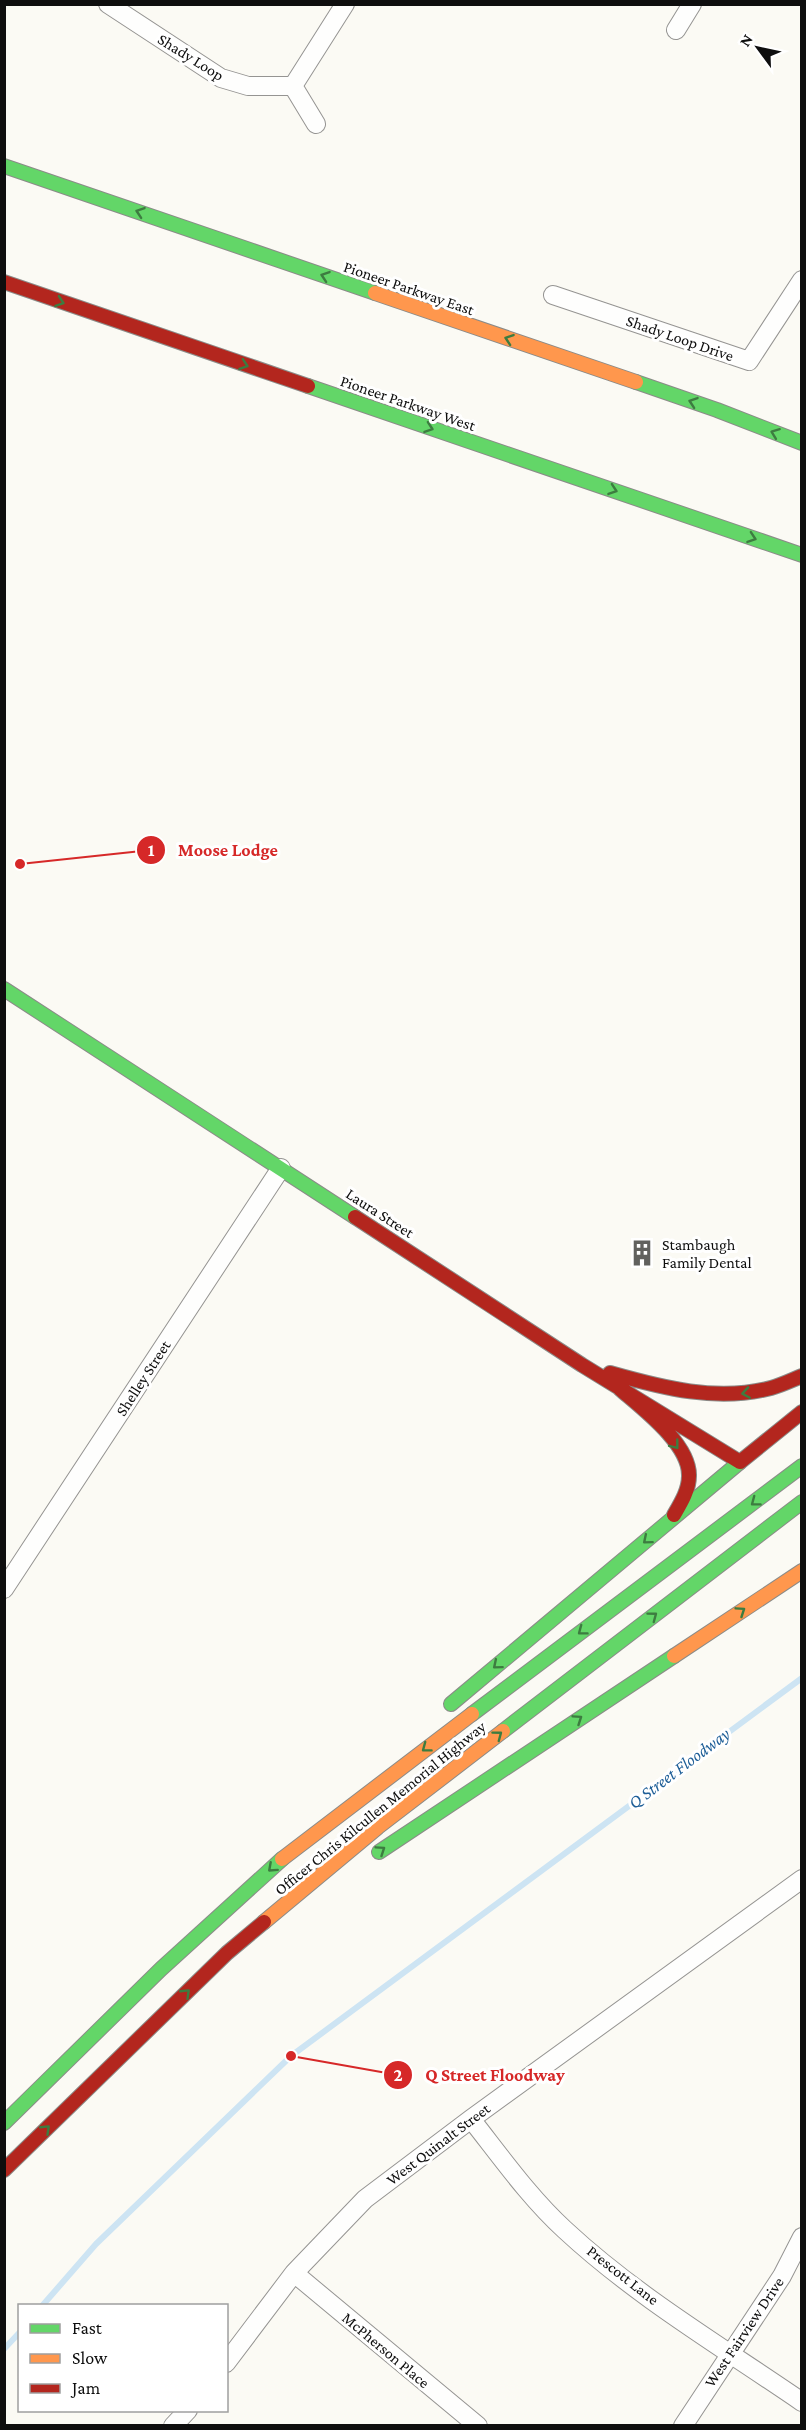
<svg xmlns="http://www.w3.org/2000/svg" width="806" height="2430" font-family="'Crimson Pro',serif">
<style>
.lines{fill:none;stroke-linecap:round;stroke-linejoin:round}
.stream{stroke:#cde4f3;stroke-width:6}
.street-casing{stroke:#959492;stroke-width:20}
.fast-casing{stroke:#8b8b88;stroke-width:16}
.slow-casing{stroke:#8b8b88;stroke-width:16}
.jam-casing{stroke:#8b8b88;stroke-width:16}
.street{stroke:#fefefd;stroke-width:18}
.fast{stroke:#63d668;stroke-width:14}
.slow{stroke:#ff974d;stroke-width:14}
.jam{stroke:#b3261e;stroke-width:14}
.oneway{stroke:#3d7c40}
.labels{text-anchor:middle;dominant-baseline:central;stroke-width:6;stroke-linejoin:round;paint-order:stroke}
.street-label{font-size:16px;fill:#0e0e0e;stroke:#fff}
.poi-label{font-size:16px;fill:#0e0e0e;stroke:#fff;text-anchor:start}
.water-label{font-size:18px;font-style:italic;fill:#1f5f98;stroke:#fff}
.leader{fill:none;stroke:#d62828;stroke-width:2}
.callout-dot{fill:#d62828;stroke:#fff;stroke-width:2}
.mark-label{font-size:18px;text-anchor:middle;font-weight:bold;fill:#fff}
.callout-label{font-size:18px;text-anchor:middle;font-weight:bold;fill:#d62828;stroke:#fff;stroke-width:6;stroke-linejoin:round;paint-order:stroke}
</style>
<rect width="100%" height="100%" fill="#fbfaf4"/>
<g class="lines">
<path class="stream" d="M 42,2306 L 96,2244 L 291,2056 L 802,1678
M 4,2349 L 20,2332"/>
<g class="street-casing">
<path id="street" d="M 108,4 L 221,78 L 248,86 L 293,86 L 345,4
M 676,30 L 692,4
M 293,86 L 316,124
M 553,295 L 749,361 L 802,280
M 4,1589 L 281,1168
M 471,2119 C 501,2157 529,2197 565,2230 C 636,2296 722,2347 802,2402
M 294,2273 L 478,2426
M 226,2363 L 294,2273 L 365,2199 L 471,2119 L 802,1879
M 173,2426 L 188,2410
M 683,2426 L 782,2276 L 802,2237"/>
</g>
<g class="fast-casing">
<path id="fast" d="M 4,166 L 375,293
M 636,382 L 717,410 L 802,443
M 308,386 L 802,555
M 4,989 L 355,1217
M 451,1704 L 740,1462
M 472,1714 L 802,1466
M 503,1731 L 802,1502
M 379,1852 L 674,1656
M 4,2123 L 161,1969 L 282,1859"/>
</g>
<g class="slow-casing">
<path id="slow" d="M 375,293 L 636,382
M 674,1656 L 802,1571
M 282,1859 L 472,1714
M 264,1922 L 378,1827 L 503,1731"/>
</g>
<g class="jam-casing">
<path id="jam" d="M 4,282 L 308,386
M 355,1217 L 582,1365 L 740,1462
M 610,1373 C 663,1388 717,1402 771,1388 C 782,1385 792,1380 802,1376
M 620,1389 C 642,1408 690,1444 689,1476 C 689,1490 681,1503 674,1515
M 740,1462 L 802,1412
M 4,2170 L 227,1953 L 264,1922"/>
</g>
<use href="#street" class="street"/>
<use href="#fast" class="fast"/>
<use href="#slow" class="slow"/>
<use href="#jam" class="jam"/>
</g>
<defs><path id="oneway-chevron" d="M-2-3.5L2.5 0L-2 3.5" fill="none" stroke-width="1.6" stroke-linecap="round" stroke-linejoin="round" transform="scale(1.5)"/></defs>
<g class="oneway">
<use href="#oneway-chevron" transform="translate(140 212) rotate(-161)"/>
<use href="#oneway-chevron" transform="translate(325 276) rotate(-161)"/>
<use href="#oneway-chevron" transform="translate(60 302) rotate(19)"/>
<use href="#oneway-chevron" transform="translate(509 339) rotate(-161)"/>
<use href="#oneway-chevron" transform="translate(244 365) rotate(19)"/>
<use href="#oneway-chevron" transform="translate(693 402) rotate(-161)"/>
<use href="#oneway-chevron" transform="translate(429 428) rotate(19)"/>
<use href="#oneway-chevron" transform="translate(775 433) rotate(-159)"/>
<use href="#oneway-chevron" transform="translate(613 490) rotate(19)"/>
<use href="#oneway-chevron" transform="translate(752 538) rotate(19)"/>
<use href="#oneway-chevron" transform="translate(746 1393) rotate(171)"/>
<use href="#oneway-chevron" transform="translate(675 1445) rotate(52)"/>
<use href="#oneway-chevron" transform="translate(755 1502) rotate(143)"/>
<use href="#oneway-chevron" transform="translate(647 1540) rotate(140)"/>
<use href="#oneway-chevron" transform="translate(741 1611) rotate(-34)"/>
<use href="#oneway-chevron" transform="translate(653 1616) rotate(-37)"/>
<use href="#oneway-chevron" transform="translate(582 1631) rotate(143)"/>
<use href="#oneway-chevron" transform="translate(497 1665) rotate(140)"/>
<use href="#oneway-chevron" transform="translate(578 1719) rotate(-34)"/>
<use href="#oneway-chevron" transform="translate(498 1735) rotate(-37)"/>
<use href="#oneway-chevron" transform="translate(426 1748) rotate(143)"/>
<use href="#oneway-chevron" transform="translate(381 1850) rotate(-34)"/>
<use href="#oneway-chevron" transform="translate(272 1868) rotate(138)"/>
<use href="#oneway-chevron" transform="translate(186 1993) rotate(-44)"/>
<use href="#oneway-chevron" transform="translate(46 2129) rotate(-44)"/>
</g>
<defs>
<g id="building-bare" transform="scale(2.07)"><path d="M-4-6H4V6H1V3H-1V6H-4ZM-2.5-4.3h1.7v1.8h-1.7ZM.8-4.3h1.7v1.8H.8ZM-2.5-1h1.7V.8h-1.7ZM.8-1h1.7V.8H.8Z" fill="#61615e" stroke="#fff" stroke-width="2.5" paint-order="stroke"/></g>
</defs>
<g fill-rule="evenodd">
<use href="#building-bare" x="642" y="1253"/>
</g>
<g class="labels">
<g class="street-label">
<text transform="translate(191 57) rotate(32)">Shady Loop</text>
<text transform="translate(409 288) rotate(19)">Pioneer Parkway East</text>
<text transform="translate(680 338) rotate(19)">Shady Loop Drive</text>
<text transform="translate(408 403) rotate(19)">Pioneer Parkway West</text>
<text transform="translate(380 1213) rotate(33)">Laura Street</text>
<text transform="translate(143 1378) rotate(-57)">Shelley Street</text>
<text transform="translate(380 1808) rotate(-39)">Officer Chris Kilcullen Memorial Highway</text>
<text transform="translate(438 2144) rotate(-37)">West Quinalt Street</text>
<text transform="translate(623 2275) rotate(38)">Prescott Lane</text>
<text transform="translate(744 2332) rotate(-56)">West Fairview Drive</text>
<text transform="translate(386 2350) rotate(40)">McPherson Place</text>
</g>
<g class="poi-label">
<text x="662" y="1244">Stambaugh<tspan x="662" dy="18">Family Dental</tspan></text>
</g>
<g class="water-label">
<text transform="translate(679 1768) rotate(-37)">Q Street Floodway</text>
</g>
</g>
<path class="leader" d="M20 864L151 850M291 2056L398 2075"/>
<g class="callout-dot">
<circle cx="20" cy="864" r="6"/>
<circle cx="291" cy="2056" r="6"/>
<circle cx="151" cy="850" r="15"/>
<circle cx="398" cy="2075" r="15"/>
</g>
<g class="mark-label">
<text x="151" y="856">1</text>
<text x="398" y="2081">2</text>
</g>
<g class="callout-label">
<text x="228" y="856">Moose Lodge</text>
<text x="495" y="2081">Q Street Floodway</text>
</g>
<rect width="806" height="2430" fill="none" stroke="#0e0e0e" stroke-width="12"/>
<rect x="18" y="2304" width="210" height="108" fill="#ffffff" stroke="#9f9f9f" stroke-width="1.5"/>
<rect x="30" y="2324" width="30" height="9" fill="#63d668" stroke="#9f9f9f" stroke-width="1.5"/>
<text x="72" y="2334" font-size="18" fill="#0e0e0e">Fast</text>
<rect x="30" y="2354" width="30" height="9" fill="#ff974d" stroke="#9f9f9f" stroke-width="1.5"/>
<text x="72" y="2364" font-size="18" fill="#0e0e0e">Slow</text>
<rect x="30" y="2384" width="30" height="9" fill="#b3261e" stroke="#9f9f9f" stroke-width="1.5"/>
<text x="72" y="2394" font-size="18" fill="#0e0e0e">Jam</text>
<g transform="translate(758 48) rotate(303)" stroke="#ffffff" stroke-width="4.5" paint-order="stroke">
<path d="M0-4.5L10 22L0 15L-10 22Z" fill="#0e0e0e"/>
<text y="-9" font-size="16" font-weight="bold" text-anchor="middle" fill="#0e0e0e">N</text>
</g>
</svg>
